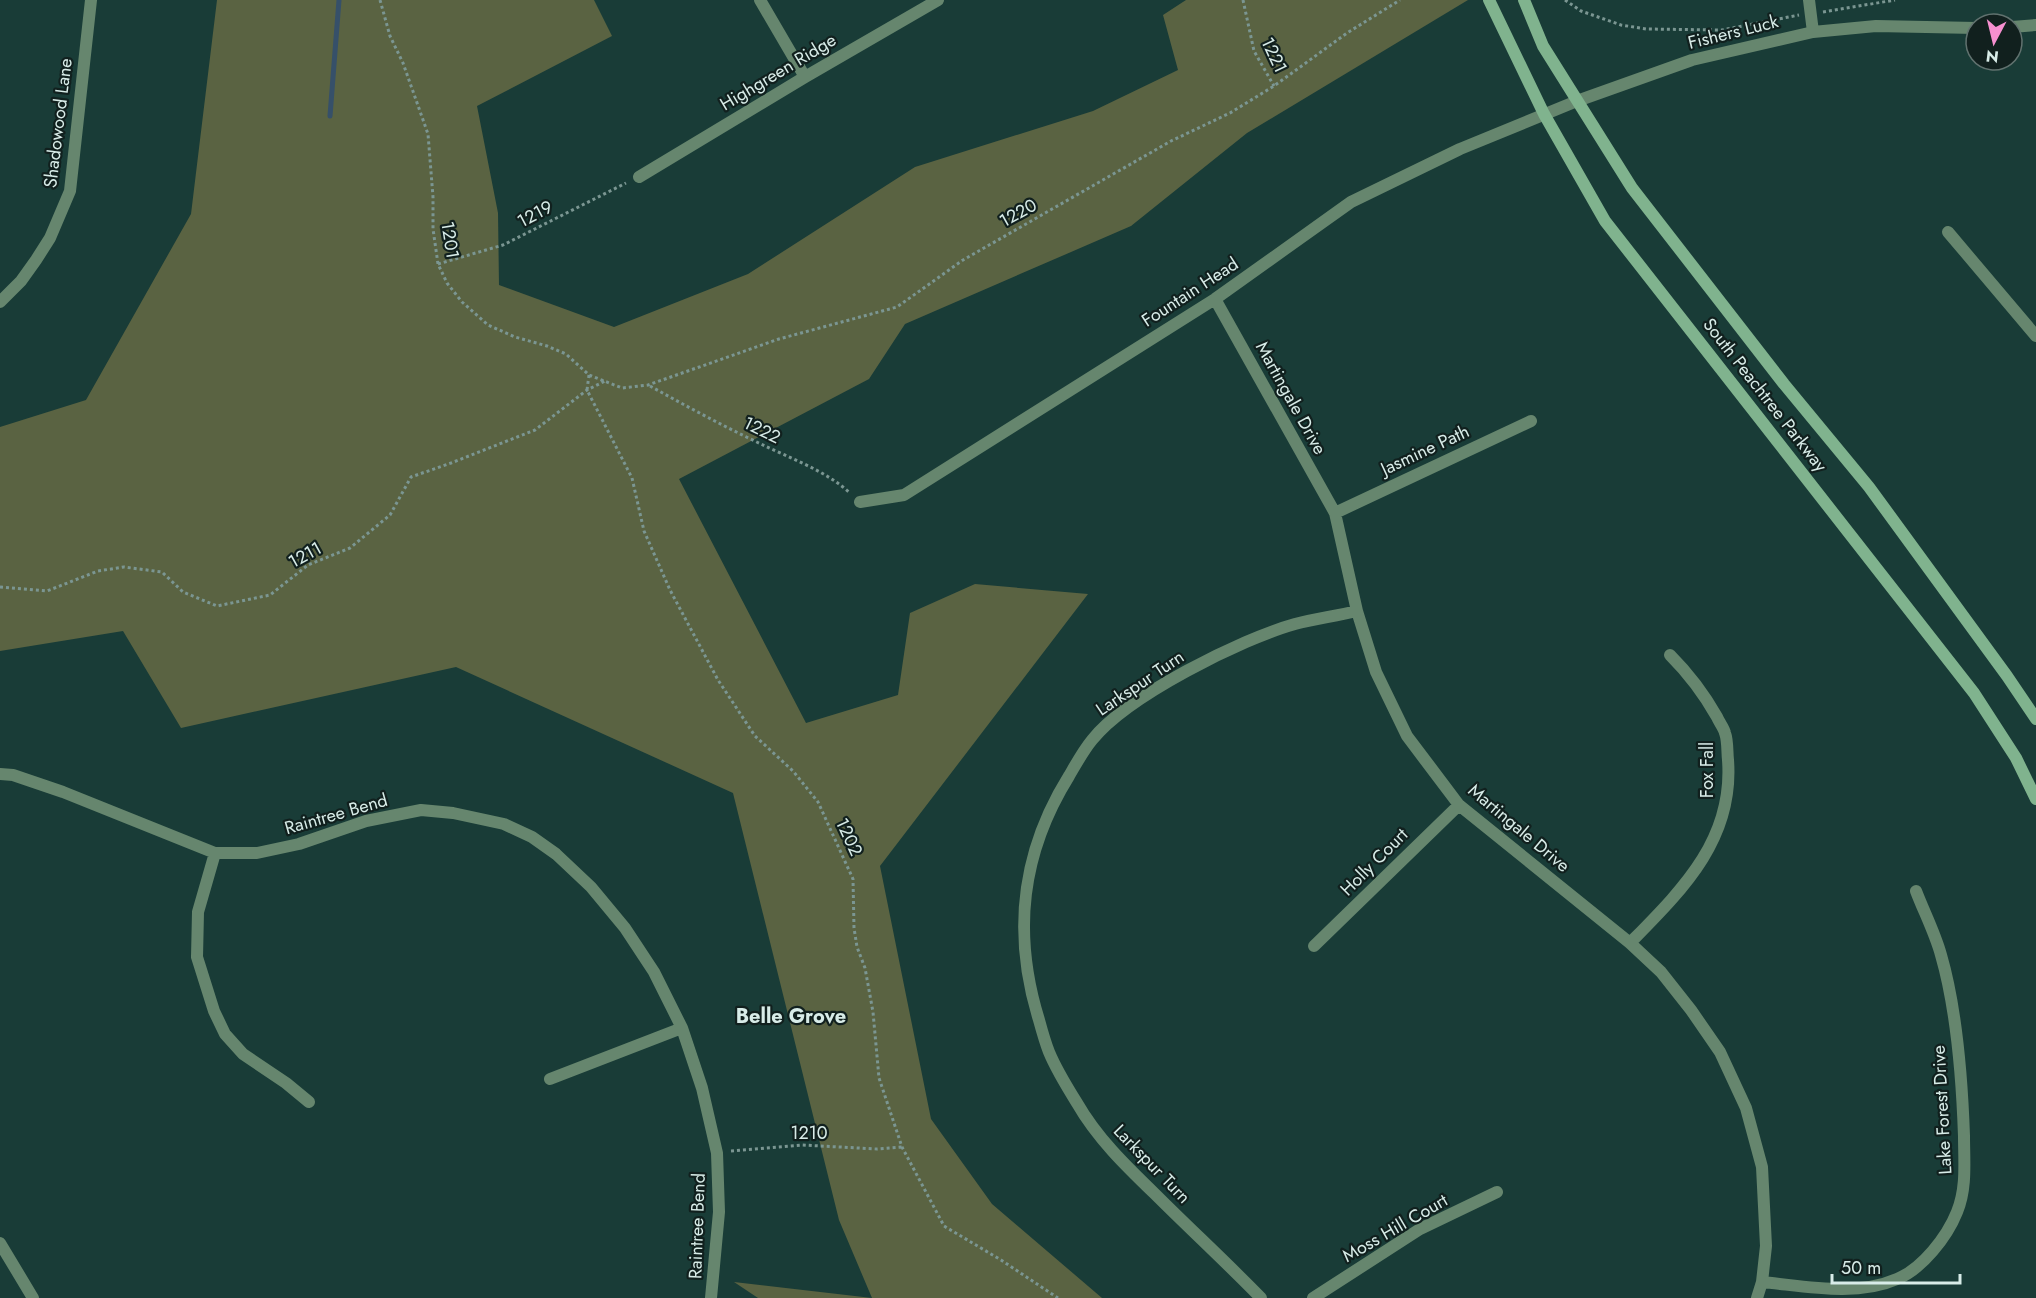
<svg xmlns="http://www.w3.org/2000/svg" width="2036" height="1298" font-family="Jost,sans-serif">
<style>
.green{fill:#5a6342}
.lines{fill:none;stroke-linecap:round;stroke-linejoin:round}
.stream{stroke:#365069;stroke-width:5}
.path{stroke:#7b9692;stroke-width:3;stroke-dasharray:3 3;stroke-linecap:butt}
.street{stroke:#66866e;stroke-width:12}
.secondary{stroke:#80b38e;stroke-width:12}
.labels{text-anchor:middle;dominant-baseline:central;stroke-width:4.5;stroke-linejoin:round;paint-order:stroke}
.street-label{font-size:18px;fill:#d8ece8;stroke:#11201e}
.neighbourhood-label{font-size:20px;font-weight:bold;fill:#d8ece8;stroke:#11201e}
</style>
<rect width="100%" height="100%" fill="#193c37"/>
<path class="green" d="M 217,0 L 594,0 L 612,36 L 477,106 L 498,213 L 499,285 L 614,327 L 748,274 L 915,167 L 1093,111 L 1178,70 L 1163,15 L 1186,0 L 1468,0 L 1247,133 L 1131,226 L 905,324 L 869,379 L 679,479 L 806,723 L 898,695 L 910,613 L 975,584 L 1088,594 L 880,866 L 931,1119 L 992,1204 L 1102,1298 L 872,1298 L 839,1220 L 733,793 L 456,667 L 181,728 L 123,631 L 0,651 L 0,427 L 86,400 L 191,214 Z
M 734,1282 L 872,1298 L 758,1298 Z"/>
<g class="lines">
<path class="stream" d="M 330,116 L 339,0"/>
<path class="path" d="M 380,0 L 390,36 L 403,63 L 428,134 L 433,197 L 433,229 L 438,264 L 447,283 L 462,302 L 488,325 L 515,337 L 547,346 L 566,354 L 589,375 L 622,388 L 648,385 L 779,339 L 897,307 L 963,260 L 1171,141 L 1230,113 L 1274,86 L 1347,33 L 1400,0
M 1243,0 L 1254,51 L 1274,86
M 1565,0 L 1581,11 L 1621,25 L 1646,29 L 1722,30 L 1799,15
M 1823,12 L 1895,0
M 438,264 L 503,245 L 626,183
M 589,375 L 587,390 L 632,478 L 644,531 L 670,590 L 718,680 L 755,736 L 793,771 L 818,802 L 853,879 L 854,928 L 857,947 L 865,968 L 873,1012 L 879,1078 L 902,1147 L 944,1226 L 1001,1260 L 1058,1298
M 650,386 C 686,406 723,426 761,444 C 790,458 826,471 850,493
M 0,587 L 47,591 L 98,571 L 124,567 L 162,572 L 183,592 L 217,606 L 270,595 L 308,565 L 350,548 L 390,515 L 411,477 L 451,463 L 535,430 L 587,390 L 605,381
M 731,1151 L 802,1145 L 877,1149 L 902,1147"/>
<path class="street" d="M 760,0 L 805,77
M 1809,0 L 1813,32
M 2012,27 L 2036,25
M 639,177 L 805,77 L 938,0
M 1948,232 L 2036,336
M 1215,299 L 1335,513 L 1357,611 L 1376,672 L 1407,736 L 1459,805 L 1630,943 L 1661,972 L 1691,1010 L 1720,1052 L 1746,1108 L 1762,1167 L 1766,1246 L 1762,1282 L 1757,1298
M 0,302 L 21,281 L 36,260 L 50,238 L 70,191 L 91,0
M 860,502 L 904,495 L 1215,299 L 1351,202 L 1460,149 L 1577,101 L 1692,60 L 1813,32 L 1876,26 L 1976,28
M 1335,513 L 1531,421
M 0,774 L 13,775 L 63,792 L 215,853 L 257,853 L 299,844 L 366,821 L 421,810 L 453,813 L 504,824 L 532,837 L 556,854 L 591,887 L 625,928 L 654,972 L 682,1028 L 702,1088 L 717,1153 L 719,1212 L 711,1298
M 215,853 L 198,912 L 197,957 L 214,1011 L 225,1034 L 243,1054 L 286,1083 L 309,1102
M 1630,943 C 1682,890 1734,840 1728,760 C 1727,752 1728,741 1725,733 C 1724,728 1719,722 1717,717 C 1704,694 1689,674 1670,655
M 1314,946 L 1459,805
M 550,1079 L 682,1028
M 0,1243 L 33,1298
M 1762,1282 C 1805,1286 1856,1297 1897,1279 C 1922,1269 1947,1237 1957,1212 C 1967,1188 1964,1161 1964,1136 C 1962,1078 1957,1010 1941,955 C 1935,933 1924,912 1916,891
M 1261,1298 C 1227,1263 1190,1229 1155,1194 C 1126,1166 1097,1138 1077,1103 C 1067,1087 1056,1069 1049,1052 C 1045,1042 1042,1031 1039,1020 C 1012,933 1021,853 1069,776 C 1076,764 1083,751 1092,740 C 1127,696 1241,639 1295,624 C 1315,619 1336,616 1357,611
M 1313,1298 L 1420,1229 L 1497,1192"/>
<path class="secondary" d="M 1489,0 L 1544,114 L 1605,221 L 1974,693 L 2016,758 L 2036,799
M 1524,0 L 1543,46 L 1632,188 L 1784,384 L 1869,487 L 2007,676 L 2036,719"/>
</g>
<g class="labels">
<g class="street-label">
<text transform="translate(1733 32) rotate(-14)">Fishers Luck</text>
<text transform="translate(1274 55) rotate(65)">1221</text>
<text transform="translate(778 72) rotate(-31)">Highgreen Ridge</text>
<text transform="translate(58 123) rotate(-83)">Shadowood Lane</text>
<text transform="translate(1018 213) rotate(-29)">1220</text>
<text transform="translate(535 214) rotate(-28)">1219</text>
<text transform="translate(450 240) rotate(81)">1201</text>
<text transform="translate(1190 292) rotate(-33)">Fountain Head</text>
<text transform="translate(1765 395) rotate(52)">South Peachtree Parkway</text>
<text transform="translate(1291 398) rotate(61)">Martingale Drive</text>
<text transform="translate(762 430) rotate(26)">1222</text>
<text transform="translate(1425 450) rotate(-25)">Jasmine Path</text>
<text transform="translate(305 555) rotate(-29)">1211</text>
<text transform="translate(1140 683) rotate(-34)">Larkspur Turn</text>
<text transform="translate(1707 770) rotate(-90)">Fox Fall</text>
<text transform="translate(336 814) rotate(-16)">Raintree Bend</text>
<text transform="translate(1519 828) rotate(40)">Martingale Drive</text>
<text transform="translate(849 837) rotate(65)">1202</text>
<text transform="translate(1374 862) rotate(-45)">Holly Court</text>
<text transform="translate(1942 1110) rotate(-93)">Lake Forest Drive</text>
<text x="809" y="1133">1210</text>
<text transform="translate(1152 1164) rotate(46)">Larkspur Turn</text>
<text transform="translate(697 1226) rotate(-88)">Raintree Bend</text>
<text transform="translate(1395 1228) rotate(-30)">Moss Hill Court</text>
</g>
<g class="neighbourhood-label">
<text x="791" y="1016">Belle Grove</text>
</g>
</g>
<g transform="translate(1994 42) rotate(187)"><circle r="28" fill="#11201e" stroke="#61726f" stroke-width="1.5"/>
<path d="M0-4.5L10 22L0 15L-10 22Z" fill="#f690d0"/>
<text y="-9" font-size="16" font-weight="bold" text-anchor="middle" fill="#d8ece8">N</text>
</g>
<path d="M1832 1274v9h128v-9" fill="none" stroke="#d8ece8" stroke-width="3"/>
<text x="1841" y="1274" font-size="18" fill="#d8ece8" stroke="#11201e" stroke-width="4.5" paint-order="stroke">50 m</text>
</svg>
